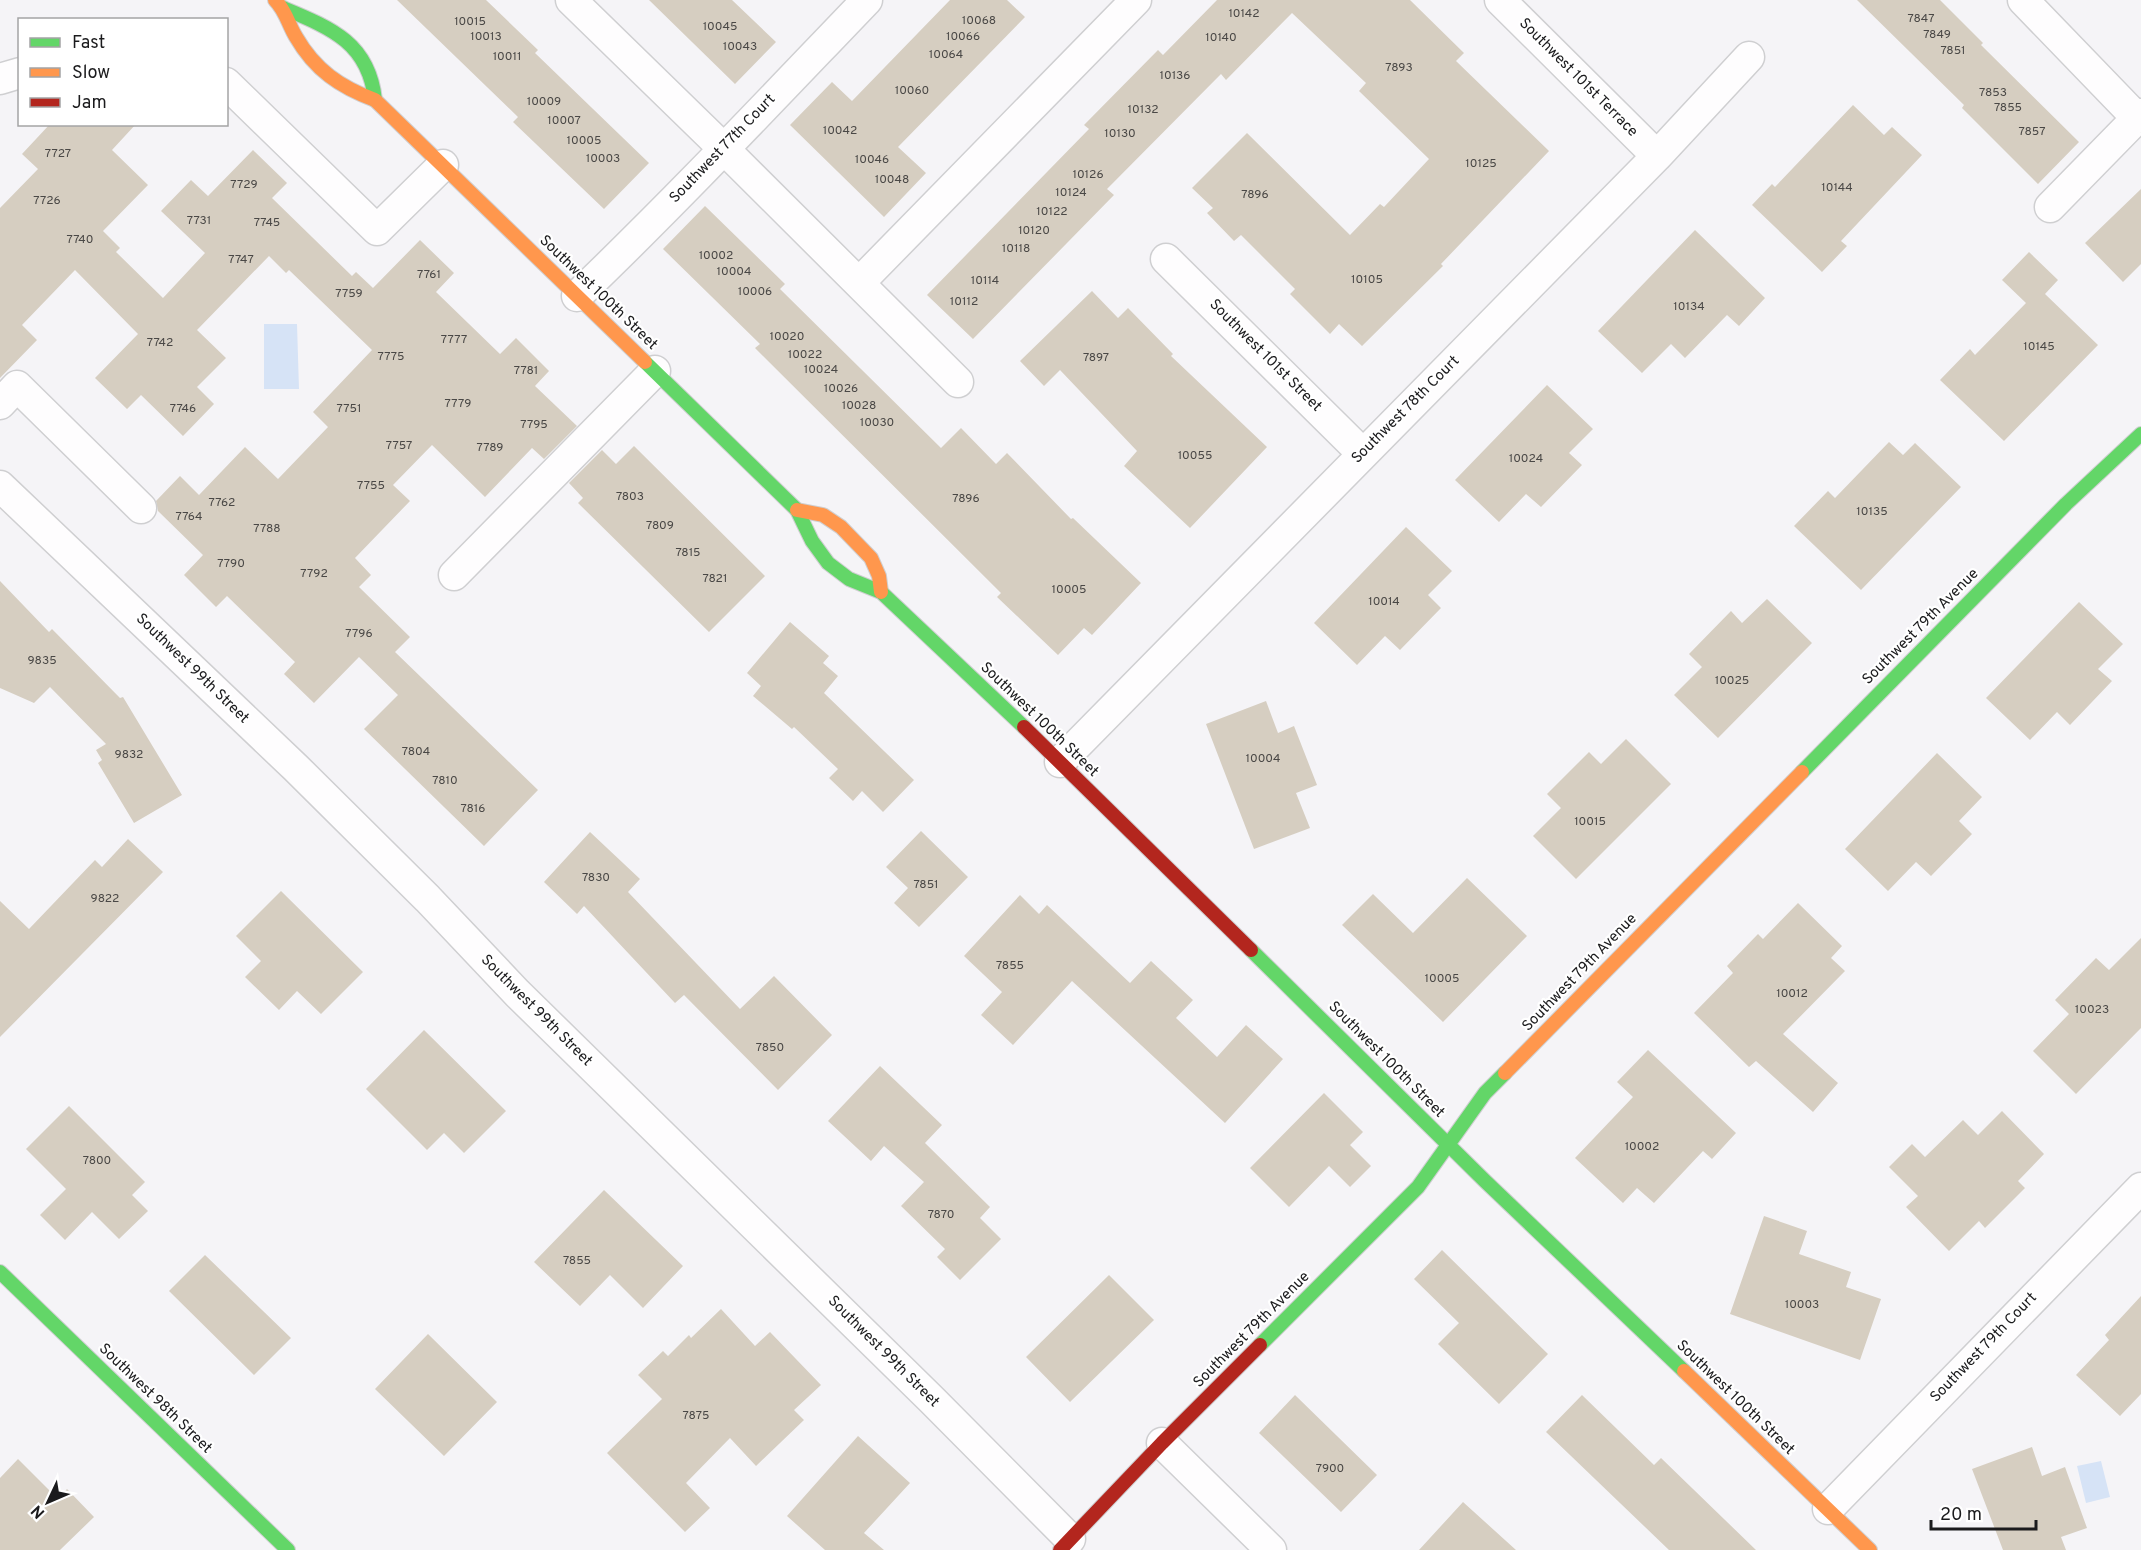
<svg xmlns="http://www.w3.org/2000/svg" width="2141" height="1550" font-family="Overpass,sans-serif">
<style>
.water{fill:#d6e3f6}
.building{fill:#d6cec1}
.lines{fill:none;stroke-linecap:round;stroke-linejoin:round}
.street-casing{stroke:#cfcfd1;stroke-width:33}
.fast-casing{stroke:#cfcfd1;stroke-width:16}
.slow-casing{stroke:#cfcfd1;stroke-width:16}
.jam-casing{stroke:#cfcfd1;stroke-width:16}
.street{stroke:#fefdfe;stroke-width:30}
.fast{stroke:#63d668;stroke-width:14}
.slow{stroke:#ff974d;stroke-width:14}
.jam{stroke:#b3261e;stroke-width:14}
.labels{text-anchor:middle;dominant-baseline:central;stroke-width:4.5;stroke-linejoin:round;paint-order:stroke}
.number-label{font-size:12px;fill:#4a4846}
.street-label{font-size:15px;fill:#1b1b1d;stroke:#fff}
</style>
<rect width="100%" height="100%" fill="#f5f4f7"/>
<path class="water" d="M 264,324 L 297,324 L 299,389 L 264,389 Z
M 2101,1461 L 2110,1497 L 2086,1503 L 2077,1466 Z"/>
<path class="building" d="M 397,0 L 486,0 L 538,50 L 535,53 L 649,163 L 604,209 L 513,122 L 518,117 Z
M 649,0 L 732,0 L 776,42 L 735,84 Z
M 950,0 L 1007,0 L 1025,17 L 898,147 L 926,173 L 884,217 L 790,125 L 832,82 L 852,101 Z
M 1217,0 L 1410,0 L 1464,53 L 1456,61 L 1549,151 L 1441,264 L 1443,266 L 1362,346 L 1339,324 L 1330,334 L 1290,294 L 1295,289 L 1241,235 L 1234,241 L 1207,213 L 1213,208 L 1192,188 L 1247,133 L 1350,235 L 1380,204 L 1384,207 L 1429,159 L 1359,91 L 1366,83 L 1292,13 L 1226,80 L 1221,74 L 1107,189 L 1114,195 L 973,339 L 927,295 L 1089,129 L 1084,125 L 1158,50 L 1163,55 Z
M 1857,0 L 1940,0 L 1983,43 L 1981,45 L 2079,142 L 2038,184 L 1962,108 L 1964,105 Z
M 1853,105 L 1884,135 L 1892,127 L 1922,155 L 1841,241 L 1847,246 L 1822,272 L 1752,205 L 1772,184 L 1775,187 Z
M 50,124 L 136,124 L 112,150 L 148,185 L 103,231 L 120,248 L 116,252 L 163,298 L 205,253 L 161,211 L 191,180 L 208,196 L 253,150 L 287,183 L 272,198 L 352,276 L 356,272 L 373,288 L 420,240 L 454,273 L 436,292 L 500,354 L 516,338 L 549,371 L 535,386 L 577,426 L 544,459 L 532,448 L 485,497 L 432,445 L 393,485 L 410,501 L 355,558 L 371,575 L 359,587 L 410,637 L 395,652 L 538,790 L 484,846 L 364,729 L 398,695 L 359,657 L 314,703 L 284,674 L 295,662 L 227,596 L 216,607 L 184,575 L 203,555 L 158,511 L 156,501 L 180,476 L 199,495 L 245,447 L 278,479 L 328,427 L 313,412 L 372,350 L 289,270 L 286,273 L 269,256 L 197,330 L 226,358 L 197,387 L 214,404 L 183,436 L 141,395 L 127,409 L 95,378 L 138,334 L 75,270 L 22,325 L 37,340 L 0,378 L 0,208 L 38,169 L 22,154 Z
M 2141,189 L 2141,264 L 2123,282 L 2085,243 Z
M 705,206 L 785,284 L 780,289 L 941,448 L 961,428 L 996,464 L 1007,453 L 1071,519 L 1073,518 L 1141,583 L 1092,635 L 1084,628 L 1058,655 L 997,597 L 1001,593 L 755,348 L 760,344 L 663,249 Z
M 1695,230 L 1765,298 L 1739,326 L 1727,315 L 1685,358 L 1671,344 L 1642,373 L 1598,331 Z
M 2029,252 L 2058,280 L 2045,294 L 2098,345 L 2004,441 L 1940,380 L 1970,349 L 1975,355 L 2026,303 L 2002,280 Z
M 1092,291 L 1118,318 L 1128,308 L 1173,354 L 1171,356 L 1267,447 L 1190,528 L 1124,466 L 1137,451 L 1060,370 L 1044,386 L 1020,361 Z
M 1547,385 L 1593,429 L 1569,453 L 1582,465 L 1541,507 L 1526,494 L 1499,522 L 1455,480 Z
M 1889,442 L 1903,455 L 1915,443 L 1961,487 L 1861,590 L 1794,526 L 1828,491 L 1835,498 Z
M 634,446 L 765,576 L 709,632 L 578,503 L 583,498 L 569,483 L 602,450 L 616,464 Z
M 1406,527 L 1452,571 L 1428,595 L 1441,608 L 1400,650 L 1385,636 L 1357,665 L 1314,623 Z
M 0,581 L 49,632 L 52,629 L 120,698 L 123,697 L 182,795 L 134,823 L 98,763 L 102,760 L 96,750 L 106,744 L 50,687 L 34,703 L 0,688 Z
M 1767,599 L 1812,643 L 1718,738 L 1674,695 L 1702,667 L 1689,654 L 1731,611 L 1742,623 Z
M 2079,602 L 2123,644 L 2098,669 L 2112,681 L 2070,725 L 2057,712 L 2030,740 L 1986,698 Z
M 790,622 L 829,656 L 823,663 L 838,676 L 824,693 L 914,780 L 883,812 L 862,791 L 853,801 L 829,778 L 838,769 L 794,727 L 792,729 L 753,696 L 761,686 L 747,673 Z
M 1266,701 L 1278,733 L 1294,726 L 1317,785 L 1296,793 L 1310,828 L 1254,849 L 1206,724 Z
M 1626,739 L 1671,784 L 1576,879 L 1533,836 L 1561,808 L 1547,794 L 1589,752 L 1601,764 Z
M 1937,753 L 1982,797 L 1959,821 L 1972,834 L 1931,876 L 1916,862 L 1888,891 L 1845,849 Z
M 921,831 L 968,877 L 919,927 L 894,903 L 908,888 L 886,867 Z
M 590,832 L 640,879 L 628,892 L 740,1009 L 774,976 L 832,1035 L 778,1090 L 684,995 L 675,1003 L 584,906 L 577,914 L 544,882 Z
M 128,839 L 163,872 L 0,1037 L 0,901 L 29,929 L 95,860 L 102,867 Z
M 1467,878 L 1527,936 L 1443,1022 L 1342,925 L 1373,894 L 1413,933 Z
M 281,891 L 363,972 L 321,1014 L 297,991 L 279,1010 L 245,977 L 261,961 L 236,936 Z
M 1020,895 L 1039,914 L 1047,905 L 1130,983 L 1151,961 L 1193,1000 L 1176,1018 L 1217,1057 L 1246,1025 L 1283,1059 L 1225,1123 L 1072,981 L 1013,1045 L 981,1015 L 1002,992 L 964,956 Z
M 1798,903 L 1842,946 L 1831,958 L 1845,971 L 1783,1034 L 1838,1083 L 1813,1112 L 1756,1061 L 1749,1067 L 1694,1013 L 1733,973 L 1727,966 L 1758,934 L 1763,939 Z
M 2141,938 L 2141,1028 L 2076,1094 L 2033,1051 L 2069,1014 L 2055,1000 L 2096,958 L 2109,970 Z
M 424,1030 L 506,1111 L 464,1153 L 444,1133 L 427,1150 L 366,1089 Z
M 1648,1050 L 1736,1133 L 1712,1159 L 1703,1151 L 1654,1203 L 1637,1188 L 1623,1203 L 1575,1158 L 1633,1097 L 1617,1082 Z
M 880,1066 L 942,1125 L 925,1143 L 990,1207 L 980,1218 L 1001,1239 L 960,1280 L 937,1257 L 945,1249 L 901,1206 L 924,1182 L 884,1146 L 871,1161 L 828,1121 Z
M 1324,1093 L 1363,1132 L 1350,1145 L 1371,1166 L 1350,1187 L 1329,1166 L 1289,1207 L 1250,1168 Z
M 69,1106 L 145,1182 L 132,1195 L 148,1211 L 119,1239 L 92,1212 L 65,1240 L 40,1215 L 66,1189 L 26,1149 Z
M 2002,1111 L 2044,1154 L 2018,1181 L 2025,1188 L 1985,1228 L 1979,1221 L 1949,1251 L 1906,1207 L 1918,1196 L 1889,1167 L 1912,1144 L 1925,1157 L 1963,1120 L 1978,1135 Z
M 604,1190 L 683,1266 L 643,1308 L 610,1275 L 580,1306 L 534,1262 Z
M 1764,1216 L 1807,1231 L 1799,1254 L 1851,1272 L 1846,1287 L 1881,1299 L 1860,1360 L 1730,1314 Z
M 1442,1250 L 1548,1354 L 1499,1404 L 1438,1344 L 1459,1323 L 1414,1279 Z
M 205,1255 L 291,1338 L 254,1375 L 169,1291 Z
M 1109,1275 L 1154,1320 L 1070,1402 L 1026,1357 Z
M 2141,1296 L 2141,1394 L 2120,1416 L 2076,1375 L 2109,1340 L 2105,1335 Z
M 721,1309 L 755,1346 L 770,1332 L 821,1385 L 794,1410 L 804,1420 L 756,1466 L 730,1438 L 686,1483 L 710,1508 L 685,1532 L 607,1453 L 662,1399 L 638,1375 L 663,1351 L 668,1356 L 689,1335 L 691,1338 Z
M 428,1334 L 497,1402 L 444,1456 L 375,1389 Z
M 1295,1395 L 1377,1475 L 1341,1512 L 1259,1433 Z
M 1582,1395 L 1654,1465 L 1661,1458 L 1756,1550 L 1669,1550 L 1546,1432 Z
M 858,1436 L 910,1483 L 864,1533 L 884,1550 L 825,1550 L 787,1516 Z
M 2032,1447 L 2042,1476 L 2065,1467 L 2087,1528 L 2061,1537 L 2066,1550 L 2003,1550 L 1972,1469 Z
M 18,1459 L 58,1499 L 67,1489 L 94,1517 L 60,1550 L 0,1550 L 0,1478 Z
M 1463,1502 L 1516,1550 L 1419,1550 Z"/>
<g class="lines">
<g class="street-casing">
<path id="street" d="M 571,0 L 724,149 L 958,382
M 1500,0 L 1657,156
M 2023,0 L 2137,118
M 0,79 L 20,73
M 226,83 L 377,230 L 443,165
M 2050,207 L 2141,114
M 1166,259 L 1363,454
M 859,283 L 1136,0
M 577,296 C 677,200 771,100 867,0
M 0,404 L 17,386 L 141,508
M 0,486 L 296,768 L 428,899 L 517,993 L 932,1400 L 1070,1539
M 454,575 L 655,371
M 1060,762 L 1657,156 L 1749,57
M 1162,1443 L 1271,1550
M 1828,1509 L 2141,1188"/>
</g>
<g class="fast-casing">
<path id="fast" d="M 283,8 C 331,28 369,43 375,100
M 645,362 L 797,510 L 812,541 L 828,563 L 849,579 L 881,592 L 1024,727
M 1802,772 L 2066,504 L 2141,434
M 1251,950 L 1485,1181 L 1684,1371
M 0,1272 L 288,1550
M 1260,1345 L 1418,1187 L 1485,1093 L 1505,1073"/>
</g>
<g class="slow-casing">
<path id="slow" d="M 275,0 C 286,11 288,24 296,37 C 315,70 340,87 375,100 L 645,362
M 797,510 L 823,515 L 841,527 L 871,558 L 879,576 L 881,592
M 1505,1073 L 1802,772
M 1684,1371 L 1870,1550"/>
</g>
<g class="jam-casing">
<path id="jam" d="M 1024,727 L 1251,950
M 1060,1550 L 1162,1443 L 1260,1345"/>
</g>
<use href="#street" class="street"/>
<use href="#fast" class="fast"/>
<use href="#slow" class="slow"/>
<use href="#jam" class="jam"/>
</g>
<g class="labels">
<g class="number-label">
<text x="1244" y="14">10142</text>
<text x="1921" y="19">7847</text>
<text x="979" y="21">10068</text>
<text x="470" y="22">10015</text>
<text x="720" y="27">10045</text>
<text x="1937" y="35">7849</text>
<text x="486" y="37">10013</text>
<text x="963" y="37">10066</text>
<text x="1221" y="38">10140</text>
<text x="740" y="47">10043</text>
<text x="1953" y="51">7851</text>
<text x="946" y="55">10064</text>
<text x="507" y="57">10011</text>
<text x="1399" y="68">7893</text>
<text x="1175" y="76">10136</text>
<text x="912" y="91">10060</text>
<text x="1993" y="93">7853</text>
<text x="544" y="102">10009</text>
<text x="2008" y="108">7855</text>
<text x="1143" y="110">10132</text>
<text x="564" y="121">10007</text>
<text x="840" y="131">10042</text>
<text x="2032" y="132">7857</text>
<text x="1120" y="134">10130</text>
<text x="584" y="141">10005</text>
<text x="58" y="154">7727</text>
<text x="603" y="159">10003</text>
<text x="872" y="160">10046</text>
<text x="1481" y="164">10125</text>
<text x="1088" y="175">10126</text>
<text x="892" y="180">10048</text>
<text x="244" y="185">7729</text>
<text x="1837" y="188">10144</text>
<text x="1071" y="193">10124</text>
<text x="1255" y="195">7896</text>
<text x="47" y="201">7726</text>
<text x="1052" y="212">10122</text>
<text x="199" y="221">7731</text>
<text x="267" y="223">7745</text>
<text x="1034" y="231">10120</text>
<text x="80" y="240">7740</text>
<text x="1016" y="249">10118</text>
<text x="716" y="256">10002</text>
<text x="241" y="260">7747</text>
<text x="734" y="272">10004</text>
<text x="429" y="275">7761</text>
<text x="1367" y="280">10105</text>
<text x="985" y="281">10114</text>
<text x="755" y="292">10006</text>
<text x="349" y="294">7759</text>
<text x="964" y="302">10112</text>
<text x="1689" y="307">10134</text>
<text x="787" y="337">10020</text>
<text x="454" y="340">7777</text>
<text x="160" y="343">7742</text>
<text x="2039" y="347">10145</text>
<text x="805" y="355">10022</text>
<text x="391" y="357">7775</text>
<text x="1096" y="358">7897</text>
<text x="821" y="370">10024</text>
<text x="526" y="371">7781</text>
<text x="841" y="389">10026</text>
<text x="458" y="404">7779</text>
<text x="859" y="406">10028</text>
<text x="183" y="409">7746</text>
<text x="349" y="409">7751</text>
<text x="877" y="423">10030</text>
<text x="534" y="425">7795</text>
<text x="399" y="446">7757</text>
<text x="490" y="448">7789</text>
<text x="1195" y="456">10055</text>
<text x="1526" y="459">10024</text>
<text x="371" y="486">7755</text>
<text x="630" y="497">7803</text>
<text x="966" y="499">7896</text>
<text x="222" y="503">7762</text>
<text x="1872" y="512">10135</text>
<text x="189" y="517">7764</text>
<text x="660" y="526">7809</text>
<text x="267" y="529">7788</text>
<text x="688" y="553">7815</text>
<text x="231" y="564">7790</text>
<text x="314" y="574">7792</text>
<text x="715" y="579">7821</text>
<text x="1069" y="590">10005</text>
<text x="1384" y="602">10014</text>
<text x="359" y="634">7796</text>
<text x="42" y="661">9835</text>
<text x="1732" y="681">10025</text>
<text x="416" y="752">7804</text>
<text x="129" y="755">9832</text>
<text x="1263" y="759">10004</text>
<text x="445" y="781">7810</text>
<text x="473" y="809">7816</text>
<text x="1590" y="822">10015</text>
<text x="596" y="878">7830</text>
<text x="926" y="885">7851</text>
<text x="105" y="899">9822</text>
<text x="1010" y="966">7855</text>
<text x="1442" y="979">10005</text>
<text x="1792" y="994">10012</text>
<text x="2092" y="1010">10023</text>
<text x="770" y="1048">7850</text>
<text x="1642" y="1147">10002</text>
<text x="97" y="1161">7800</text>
<text x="941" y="1215">7870</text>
<text x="577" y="1261">7855</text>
<text x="1802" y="1305">10003</text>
<text x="696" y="1416">7875</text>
<text x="1330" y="1469">7900</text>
</g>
<g class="street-label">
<text transform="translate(1578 78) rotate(45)">Southwest 101st Terrace</text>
<text transform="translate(723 149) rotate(-46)">Southwest 77th Court</text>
<text transform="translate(598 293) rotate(44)">Southwest 100th Street</text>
<text transform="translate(1265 356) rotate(45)">Southwest 101st Street</text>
<text transform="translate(1406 410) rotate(-45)">Southwest 78th Court</text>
<text transform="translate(1921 627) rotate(-45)">Southwest 79th Avenue</text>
<text transform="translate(192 669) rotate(44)">Southwest 99th Street</text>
<text transform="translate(1039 720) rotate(44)">Southwest 100th Street</text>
<text transform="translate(1580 973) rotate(-46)">Southwest 79th Avenue</text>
<text transform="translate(536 1011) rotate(45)">Southwest 99th Street</text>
<text transform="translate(1386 1060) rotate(45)">Southwest 100th Street</text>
<text transform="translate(1252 1330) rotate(-45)">Southwest 79th Avenue</text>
<text transform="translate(1984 1348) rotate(-46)">Southwest 79th Court</text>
<text transform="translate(883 1352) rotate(45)">Southwest 99th Street</text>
<text transform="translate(1735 1398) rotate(44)">Southwest 100th Street</text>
<text transform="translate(155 1399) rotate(44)">Southwest 98th Street</text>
</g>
</g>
<rect x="18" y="18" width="210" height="108" fill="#ffffff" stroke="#a4a4a5" stroke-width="1.5"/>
<rect x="30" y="38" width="30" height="9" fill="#63d668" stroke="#a4a4a5" stroke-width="1.5"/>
<text x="72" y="48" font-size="18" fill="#1b1b1d">Fast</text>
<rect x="30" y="68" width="30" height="9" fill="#ff974d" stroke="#a4a4a5" stroke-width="1.5"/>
<text x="72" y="78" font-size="18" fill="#1b1b1d">Slow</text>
<rect x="30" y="98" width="30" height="9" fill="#b3261e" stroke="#a4a4a5" stroke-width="1.5"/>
<text x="72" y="108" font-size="18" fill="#1b1b1d">Jam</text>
<g transform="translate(48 1502) rotate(226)" stroke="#ffffff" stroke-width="4.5" paint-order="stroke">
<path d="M0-4.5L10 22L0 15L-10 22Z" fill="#1b1b1d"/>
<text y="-9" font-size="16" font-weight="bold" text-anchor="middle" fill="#1b1b1d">N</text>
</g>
<path d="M1931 1520v9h105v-9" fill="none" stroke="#1b1b1d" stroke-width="3"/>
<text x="1940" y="1520" font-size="18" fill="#1b1b1d" stroke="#ffffff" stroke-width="4.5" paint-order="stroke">20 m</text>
</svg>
